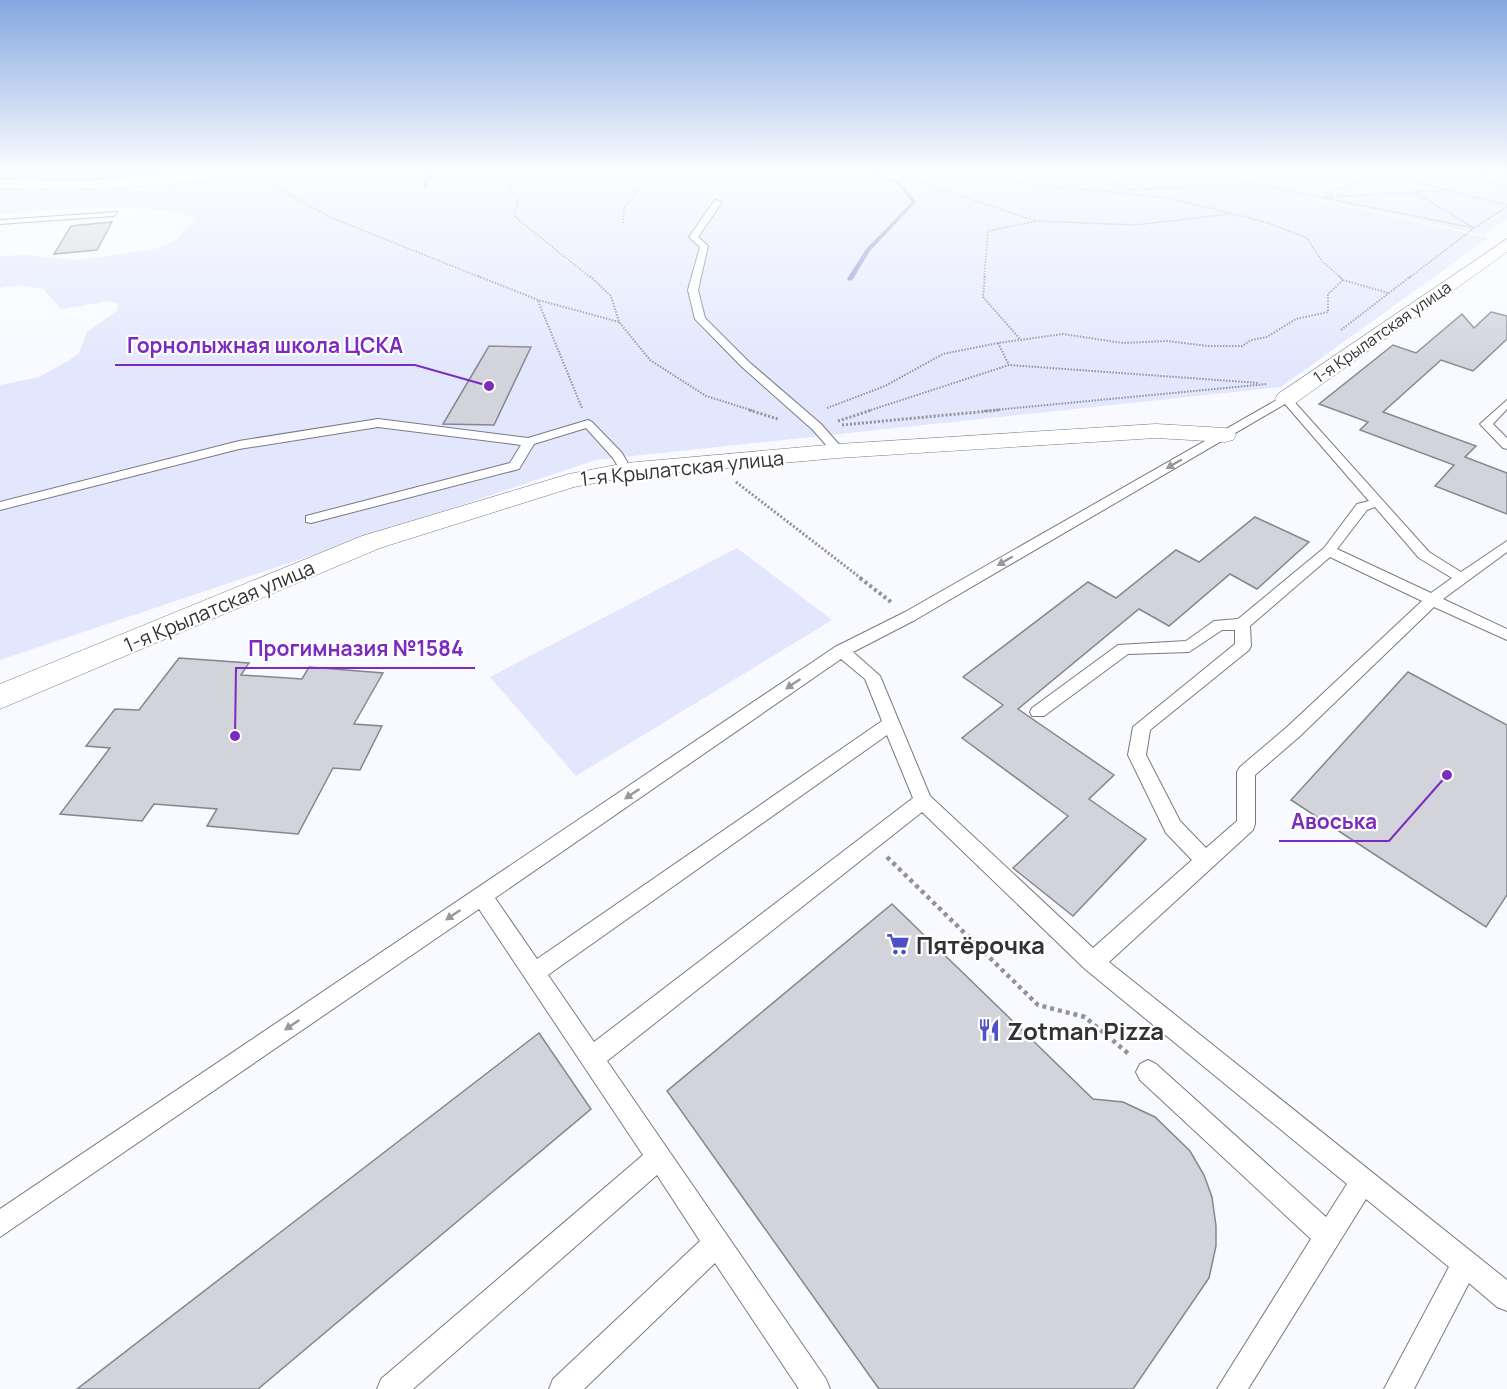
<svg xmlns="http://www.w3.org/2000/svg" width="1507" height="1389" font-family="Manrope,sans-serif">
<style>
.green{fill:#e3e7fd}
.water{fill:#8e97d3}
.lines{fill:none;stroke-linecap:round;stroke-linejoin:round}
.stream{fill:#8e97d3;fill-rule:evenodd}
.building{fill:#d2d3db;stroke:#85878e;stroke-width:1.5}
.lane-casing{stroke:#797b82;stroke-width:2}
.street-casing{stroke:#797b82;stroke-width:1}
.path-far4{stroke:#939397;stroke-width:1.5;stroke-dasharray:1.5 1.5;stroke-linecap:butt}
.path-far3{stroke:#939397;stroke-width:2;stroke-dasharray:1.5 1.5;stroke-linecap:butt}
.path-far2{stroke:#939397;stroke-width:3;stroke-dasharray:2 2;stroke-linecap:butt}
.path-far1{stroke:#939397;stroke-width:4;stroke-dasharray:3 3;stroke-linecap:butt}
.path{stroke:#939397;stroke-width:4.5;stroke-dasharray:4 4;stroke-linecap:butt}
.lane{fill:#fff;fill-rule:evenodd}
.street{fill:#fff;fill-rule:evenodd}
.oneway{fill:#98989a}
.labels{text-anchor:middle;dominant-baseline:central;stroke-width:4.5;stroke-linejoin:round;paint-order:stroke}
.far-street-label{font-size:16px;fill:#323235;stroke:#fff}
.street-label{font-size:20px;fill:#323235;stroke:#fff}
.near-poi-label{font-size:24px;font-weight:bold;fill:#323235;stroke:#fff;text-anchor:start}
.leader{fill:none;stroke:#7b2cbf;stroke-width:2}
.callout-dot{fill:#7b2cbf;stroke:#fff;stroke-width:2}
.callout-label{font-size:21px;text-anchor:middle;font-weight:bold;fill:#7b2cbf;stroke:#fff;stroke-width:4.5;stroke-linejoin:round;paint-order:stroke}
</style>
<rect width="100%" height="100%" fill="#f9faff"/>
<path class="green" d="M 211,171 L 1423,171 L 1364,176 L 1302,196 L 1488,238 L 1281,387 L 596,460 L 0,660 L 0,385 L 39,377 L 68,361 L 79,353 L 87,332 L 118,310 L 118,304 L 110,301 L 61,309 L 43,289 L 19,285 L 0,288 L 0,256 L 26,255 L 77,260 L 155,249 L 176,240 L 195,219 C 159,200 43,210 0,215 L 0,180 L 188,175 Z
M 1447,171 L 1507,171 L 1507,219 L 1483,235 L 1308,196 L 1366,178 Z
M 737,548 L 832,620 L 576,776 L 490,677 Z"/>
<path class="water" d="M 0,171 L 211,171 L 113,182 L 0,180 Z"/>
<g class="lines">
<path class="stream" d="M 433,171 L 437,171 L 427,180 L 427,188 L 424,189 L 423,180 Z
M 862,171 L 867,171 L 900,182 L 916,202 L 870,251 L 853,279 L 850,281 L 847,279 L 866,249 L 912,202 L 898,184 Z"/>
</g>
<path class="building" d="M 112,222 L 97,250 L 54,254 L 71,226 Z
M 1491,312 L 1507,316 L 1507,339 L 1473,371 L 1441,360 L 1383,412 L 1476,446 L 1465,457 L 1507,473 L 1507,514 L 1435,486 L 1454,465 L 1360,430 L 1368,422 L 1319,404 L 1393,345 L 1416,353 L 1462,314 L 1474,328 Z
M 489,346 L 531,347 L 494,425 L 443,424 Z
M 1255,517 L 1309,542 L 1257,589 L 1230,574 L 1169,626 L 1139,609 L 1018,709 L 1114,775 L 1089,799 L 1146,839 L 1073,916 L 1013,868 L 1068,816 L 962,738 L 1003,705 L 963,677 L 1088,582 L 1116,598 L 1176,550 L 1199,562 Z
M 179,658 L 249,663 L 241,675 L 302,679 L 309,667 L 383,673 L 354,724 L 382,726 L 360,770 L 333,768 L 298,834 L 207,826 L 217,809 L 154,804 L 142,821 L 60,814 L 110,748 L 86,746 L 115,709 L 139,710 Z
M 1408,672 L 1507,725 L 1507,895 L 1486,927 L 1291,800 Z
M 892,904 L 1093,1099 L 1123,1102 L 1155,1117 L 1190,1151 L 1204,1175 L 1212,1197 L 1216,1226 L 1216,1246 L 1209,1278 L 1133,1389 L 879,1389 L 667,1091 Z
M 539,1033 L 591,1109 L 258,1389 L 77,1389 Z"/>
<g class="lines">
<g class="lane-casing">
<path id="lane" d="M 715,200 L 722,202 L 698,237 L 708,246 L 698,290 L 705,318 L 749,362 L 821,424 L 842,448 L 842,454 L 834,454 L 813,430 L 741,366 L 695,319 L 688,290 L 700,247 L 689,237 Z
M 117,212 L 114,216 L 0,224 L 0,220 Z
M 1282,397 L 1290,397 L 1429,552 L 1461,572 L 1507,541 L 1507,552 L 1443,599 L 1507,629 L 1507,640 L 1434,607 L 1299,737 L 1255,775 L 1255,824 L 1253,830 L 1109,962 L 1507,1280 L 1507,1311 L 1497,1307 L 1469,1283 L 1414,1389 L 1384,1389 L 1449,1267 L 1366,1199 L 1248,1389 L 1217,1389 L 1311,1239 L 1140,1080 L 1136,1072 L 1140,1064 L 1148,1060 L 1156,1064 L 1326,1217 L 1347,1184 L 1085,969 L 922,812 L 607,1061 L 826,1379 L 830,1389 L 799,1389 L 715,1263 L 584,1389 L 549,1389 L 553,1379 L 700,1241 L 657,1175 L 413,1389 L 377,1389 L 381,1379 L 643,1155 L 479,909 L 0,1237 L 0,1209 L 835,647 L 905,612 ZM 1285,404 L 1369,501 L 1357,504 L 1324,548 L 1238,619 L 1214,621 L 1186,641 L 1118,645 L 1032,708 L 1030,712 L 1032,716 L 1044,716 L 1128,654 L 1189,652 L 1222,630 L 1235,630 L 1235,644 L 1133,727 L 1128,755 L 1166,833 L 1192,860 L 1093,948 L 930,796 L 880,676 L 853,652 L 915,620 ZM 1375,507 L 1419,558 L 1452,578 L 1431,593 L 1337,549 L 1367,510 ZM 1330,557 L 1422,601 L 1287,727 L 1240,767 L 1237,772 L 1237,821 L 1206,848 L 1180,821 L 1146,755 L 1150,730 L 1249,650 L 1251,646 L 1250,626 ZM 841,659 L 865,679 L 882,721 L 537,959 L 495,898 ZM 887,735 L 913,798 L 594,1042 L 548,975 Z
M 1507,400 L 1507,409 L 1493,424 L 1507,438 L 1507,449 L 1503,448 L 1480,424 Z
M 378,419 L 528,438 L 588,420 L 592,422 L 622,453 L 632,470 L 630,473 L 622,473 L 613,458 L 586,428 L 534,444 L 519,469 L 311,523 L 306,522 L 306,516 L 510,463 L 521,445 L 378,427 L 239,449 L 0,510 L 0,502 L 239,441 Z"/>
</g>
<g class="street-casing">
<path id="street" d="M 203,171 L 237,171 C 219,189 34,190 0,188 L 0,180 L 87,181 Z
M 1507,239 L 1507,252 L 1294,404 L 1278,404 L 1275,399 L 1278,394 Z
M 1156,424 L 1225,428 L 1233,430 L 1236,435 L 1233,440 L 1225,442 L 1156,438 L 838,458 L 626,477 L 574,487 L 380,548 L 0,709 L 0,684 L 362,536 L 569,474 L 626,463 L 838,444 Z"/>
</g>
<path class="path-far4" d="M 287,171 L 269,180 L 269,184 L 332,218 L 482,278
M 309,171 C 330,185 379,173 405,171
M 416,171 L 423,173
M 517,171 L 509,190 L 518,200 L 514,216 L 591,278
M 886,171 L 1036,221
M 959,171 L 1032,185 L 1101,191
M 1084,171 L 1128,188
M 1189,171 L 1474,228 L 1416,193
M 1421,171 L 1429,173
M 1445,173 L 1457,178 L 1491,175 L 1480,171
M 1476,177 L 1507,188
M 1403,179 L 1507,205
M 724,187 L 728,171
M 1117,190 L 1254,185 L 1256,171
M 1101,191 L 1169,198 L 1265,222 L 1307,238 L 1322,261 L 1341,278
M 1327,197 C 1355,172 1428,174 1466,171
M 1330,197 L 1450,190
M 623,223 L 624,208 L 648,178 L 646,171
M 984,278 L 988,231 L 1037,221 L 1135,225 L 1229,214
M 1409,278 L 1474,228 L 1507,207"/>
<path class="path-far3" d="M 478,276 L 538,300 L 619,322
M 590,276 L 611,296 L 619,322 L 650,360 L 706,396 L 754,411
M 985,276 L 983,297 L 1020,339
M 1343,280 L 1388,293
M 538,301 L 582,408
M 1341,330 L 1411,276
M 998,343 L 1009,365
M 827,408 L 885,386 L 943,354 L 998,343 L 1063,334 L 1123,343 L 1167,341 L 1208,346 L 1242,346 L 1251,340 L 1267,337 L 1296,319 L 1328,312 L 1328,294 L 1343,280 L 1339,276
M 868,411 L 1009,365 L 1259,383
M 984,411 L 1267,384"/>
<path class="path-far2" d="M 749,410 L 778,419
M 838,421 L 872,410
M 842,425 L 999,410
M 736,482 L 862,579"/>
<path class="path-far1" d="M 860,578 L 891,602"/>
<path class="path" d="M 887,857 L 1038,1005 L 1085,1017 L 1130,1055"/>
<use href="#lane" class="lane"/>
<use href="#street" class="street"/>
</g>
<defs><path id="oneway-solid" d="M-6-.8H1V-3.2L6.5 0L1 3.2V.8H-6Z" transform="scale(1.5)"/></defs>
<g class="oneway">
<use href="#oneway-solid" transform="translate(1174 464) rotate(150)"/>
<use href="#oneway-solid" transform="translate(1005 561) rotate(150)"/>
<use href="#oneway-solid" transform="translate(793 684) rotate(146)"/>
<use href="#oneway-solid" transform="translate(632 794) rotate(146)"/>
<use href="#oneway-solid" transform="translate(453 915) rotate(146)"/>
<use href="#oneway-solid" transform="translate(292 1025) rotate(146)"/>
</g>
<linearGradient id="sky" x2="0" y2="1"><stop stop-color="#84a8e0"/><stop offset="0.47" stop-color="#fcfdff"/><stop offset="1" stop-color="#fcfdff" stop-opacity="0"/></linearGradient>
<rect width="1507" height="365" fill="url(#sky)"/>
<defs>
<g id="supermarket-bare" transform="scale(1.8)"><path d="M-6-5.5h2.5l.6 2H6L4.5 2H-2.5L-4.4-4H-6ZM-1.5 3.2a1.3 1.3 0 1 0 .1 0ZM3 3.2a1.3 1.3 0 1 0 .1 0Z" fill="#4e50c7" stroke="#fff" stroke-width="2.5" paint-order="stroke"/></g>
<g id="restaurant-bare" transform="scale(1.8)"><path d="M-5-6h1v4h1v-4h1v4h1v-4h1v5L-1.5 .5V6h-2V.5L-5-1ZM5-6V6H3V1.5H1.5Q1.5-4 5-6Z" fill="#4e50c7" stroke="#fff" stroke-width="2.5" paint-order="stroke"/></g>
</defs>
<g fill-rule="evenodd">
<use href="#supermarket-bare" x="898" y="944"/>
<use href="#restaurant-bare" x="989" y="1030"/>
</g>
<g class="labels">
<g class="far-street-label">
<text transform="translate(1382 332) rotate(-35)">1-я Крылатская улица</text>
</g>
<g class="street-label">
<text transform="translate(682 468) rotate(-6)">1-я Крылатская улица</text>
<text transform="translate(219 606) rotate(-23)">1-я Крылатская улица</text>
</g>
<g class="near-poi-label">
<text x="916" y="944">Пятёрочка</text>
<text x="1007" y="1030">Zotman Pizza</text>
</g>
</g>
<path class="leader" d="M489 386L415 365H115M235 736L236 668H475M1447 775L1389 841H1279"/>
<g class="callout-dot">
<circle cx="489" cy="386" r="6"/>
<circle cx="235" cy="736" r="6"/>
<circle cx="1447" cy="775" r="6"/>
</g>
<g class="callout-label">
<text x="265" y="353">Горнолыжная школа ЦСКА</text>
<text x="356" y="656">Прогимназия №1584</text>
<text x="1334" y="829">Авоська</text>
</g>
</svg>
